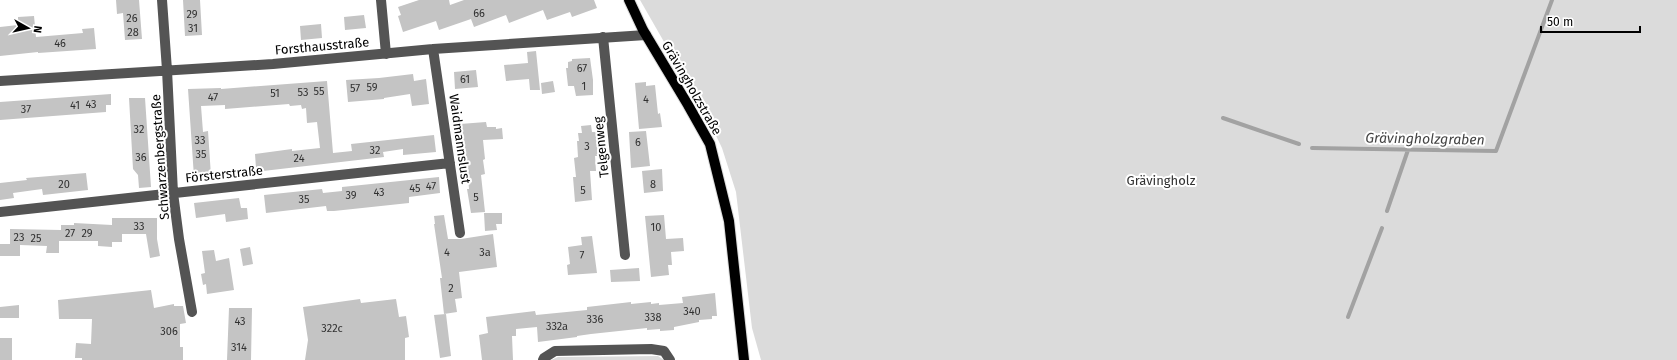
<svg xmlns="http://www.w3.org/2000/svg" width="1677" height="360" font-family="'Fira Sans',sans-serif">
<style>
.green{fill:#dbdbdb}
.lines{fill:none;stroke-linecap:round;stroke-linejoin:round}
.stream{stroke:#a2a2a2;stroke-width:4}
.building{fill:#c4c4c4}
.major-casing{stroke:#dbdbdb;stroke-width:12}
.minor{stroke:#545454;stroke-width:10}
.major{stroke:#000;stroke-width:10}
.labels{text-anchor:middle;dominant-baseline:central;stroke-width:4;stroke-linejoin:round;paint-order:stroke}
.number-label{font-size:11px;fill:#313131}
.street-label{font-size:13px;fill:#000;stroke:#fff}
.park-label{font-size:13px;fill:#323232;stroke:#fff}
.water-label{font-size:14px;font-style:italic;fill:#434343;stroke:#fff}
</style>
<rect width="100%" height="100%" fill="#fff"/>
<path class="green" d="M 640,0 L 1677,0 L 1677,360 L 761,360 L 752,328 L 736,192 L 722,148 L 706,115 Z
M 658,356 L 664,360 L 551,360 L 558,357 Z"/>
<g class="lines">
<path class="stream" d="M 1223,118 L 1299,144
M 1312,148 L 1496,151 L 1552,0
M 1387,211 L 1408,150
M 1348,317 L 1382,228"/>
</g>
<path class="building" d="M 116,0 L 139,0 L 142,39 L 125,40 L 123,13 L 117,14 Z
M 183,0 L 200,0 L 202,35 L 185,36 Z
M 419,0 L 449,0 L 450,5 L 464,0 L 594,0 L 597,8 L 572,17 L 570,12 L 547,20 L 543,10 L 509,23 L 506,15 L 474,27 L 471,19 L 439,30 L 436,21 L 403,32 L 398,16 L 401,15 L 398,7 Z
M 364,15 L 366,28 L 345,30 L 344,17 Z
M 34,16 L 36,37 L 83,33 L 82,29 L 94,28 L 96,49 L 38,53 L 38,52 L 0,56 L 0,27 L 18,25 L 18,17 Z
M 321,24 L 322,38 L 301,40 L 300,26 Z
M 536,51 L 540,90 L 530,90 L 529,79 L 506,81 L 504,65 L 528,63 L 527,52 Z
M 590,58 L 593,80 L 593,95 L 576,96 L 574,86 L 568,86 L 566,68 L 568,68 L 568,62 L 572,61 L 572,59 Z
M 476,70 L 478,87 L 455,89 L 454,72 Z
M 413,74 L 414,81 L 426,79 L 429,104 L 412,106 L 410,94 L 384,98 L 384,99 L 348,102 L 346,80 L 379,78 Z
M 327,81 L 333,153 L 352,151 L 351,144 L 434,135 L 436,152 L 403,155 L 403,149 L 383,152 L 384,157 L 263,171 L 262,167 L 256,168 L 255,154 L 292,149 L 292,151 L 320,148 L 317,122 L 307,123 L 306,108 L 302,109 L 301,105 L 290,106 L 289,104 L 225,109 L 225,105 L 201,106 L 203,132 L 208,131 L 211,176 L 194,177 L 188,89 L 221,88 L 221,89 Z
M 553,81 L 555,92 L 542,94 L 541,83 Z
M 646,82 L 646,86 L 655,85 L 658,114 L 660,113 L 662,127 L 639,129 L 635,83 Z
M 111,94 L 111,105 L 106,105 L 106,112 L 0,120 L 0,102 Z
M 129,98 L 145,98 L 151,187 L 139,188 L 138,175 L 133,169 Z
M 486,122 L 487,127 L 496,127 L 496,129 L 502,128 L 503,139 L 483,140 L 485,159 L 483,160 L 485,174 L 481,175 L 485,212 L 471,213 L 467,189 L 469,189 L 467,162 L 460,124 Z
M 591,125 L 592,132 L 596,132 L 598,156 L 595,156 L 596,171 L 590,171 L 592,200 L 575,202 L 573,177 L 576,177 L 574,158 L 578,157 L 577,141 L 579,141 L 578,133 L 582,133 L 581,126 Z
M 646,131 L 650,166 L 631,168 L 629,132 Z
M 662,169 L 663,191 L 644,193 L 642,171 Z
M 86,173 L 88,190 L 43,195 L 42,189 L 13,193 L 14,198 L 0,200 L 0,183 L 27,180 L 26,178 Z
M 439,177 L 440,193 L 409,197 L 409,203 L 334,211 L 327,211 L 326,206 L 266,213 L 264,195 L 322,189 L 323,193 L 342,191 L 342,187 Z
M 239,198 L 241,208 L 247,208 L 248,219 L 226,222 L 225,214 L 196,218 L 194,203 Z
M 484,213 L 502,213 L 502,224 L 496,224 L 497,230 L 485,231 Z
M 444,215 L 448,239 L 461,239 L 493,234 L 497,267 L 459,272 L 462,298 L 455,299 L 457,312 L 444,314 L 440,278 L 442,278 L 434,224 L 435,224 L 434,216 Z
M 664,215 L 666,239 L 683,238 L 684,251 L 671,252 L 672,265 L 668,265 L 669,275 L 651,277 L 645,216 Z
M 112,218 L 157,218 L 157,239 L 160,256 L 150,258 L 146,234 L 122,234 L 122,242 L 112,242 L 112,247 L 98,246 L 98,241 L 59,241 L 59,253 L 46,253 L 47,246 L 20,245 L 20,256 L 0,256 L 0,244 L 10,244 L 10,229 L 61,230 L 61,225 L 74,225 L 74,223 L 112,225 Z
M 592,236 L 597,273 L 568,275 L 567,265 L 570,264 L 568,247 L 582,245 L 581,237 Z
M 250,247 L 253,264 L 243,266 L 240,249 Z
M 214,250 L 216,261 L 229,258 L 234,290 L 207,294 L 206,284 L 203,285 L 201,274 L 205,273 L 202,251 Z
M 639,268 L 640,281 L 611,282 L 610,270 Z
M 151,290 L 154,308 L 174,304 L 174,306 L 183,306 L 186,323 L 180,324 L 180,347 L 183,347 L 183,360 L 82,360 L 82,358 L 75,358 L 76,343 L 91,344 L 92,319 L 59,319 L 58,300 Z
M 715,293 L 717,316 L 712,316 L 712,319 L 699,320 L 699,322 L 674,327 L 674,330 L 660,331 L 660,329 L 647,330 L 647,328 L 591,334 L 577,336 L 577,337 L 538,342 L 537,327 L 516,329 L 516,336 L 512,336 L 513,360 L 482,360 L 479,335 L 488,333 L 486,317 L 535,311 L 536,315 L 587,310 L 587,307 L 631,302 L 631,304 L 651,302 L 651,304 L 659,303 L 659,305 L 683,303 L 682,297 Z
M 360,299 L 361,303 L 396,299 L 399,317 L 406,316 L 409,337 L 405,338 L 405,360 L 305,360 L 308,340 L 303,307 Z
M 19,305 L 19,318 L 0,318 L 0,307 Z
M 229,308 L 252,308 L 251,360 L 227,360 Z
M 446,314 L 451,356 L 440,358 L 434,315 Z
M 0,338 L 12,338 L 12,360 L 0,360 Z"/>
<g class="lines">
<g class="major-casing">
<path id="major" d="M 629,0 L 643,30 L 688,105 L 710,144 L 729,221 L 744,360"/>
</g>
<path class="minor" d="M 162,0 L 167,70 L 173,193 L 179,239 L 192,312
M 381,0 L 386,54
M 603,37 L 625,255
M 433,49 L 460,233
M 0,81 L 273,64 L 433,49 L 646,35
M 0,212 L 450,163
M 543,360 L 544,358 L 555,351 L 651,349 L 664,351 L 670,360"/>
<use href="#major" class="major"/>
</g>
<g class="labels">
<g class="number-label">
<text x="479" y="13">66</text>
<text x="192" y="14">29</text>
<text x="132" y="18">26</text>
<text x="193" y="28">31</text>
<text x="133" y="32">28</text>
<text x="60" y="43">46</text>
<text x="582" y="68">67</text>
<text x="465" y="79">61</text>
<text x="584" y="86">1</text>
<text x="372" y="87">59</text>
<text x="355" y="88">57</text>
<text x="319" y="91">55</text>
<text x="303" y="92">53</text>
<text x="275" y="93">51</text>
<text x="213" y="97">47</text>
<text x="646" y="99">4</text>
<text x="91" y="104">43</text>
<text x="75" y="105">41</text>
<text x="26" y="109">37</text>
<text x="139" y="129">32</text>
<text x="200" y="140">33</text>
<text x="638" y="142">6</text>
<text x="587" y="146">3</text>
<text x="375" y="150">32</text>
<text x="201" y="154">35</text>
<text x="141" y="157">36</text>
<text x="299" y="158">24</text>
<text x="64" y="184">20</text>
<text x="653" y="184">8</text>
<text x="431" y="186">47</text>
<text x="415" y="188">45</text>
<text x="583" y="190">5</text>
<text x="379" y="192">43</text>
<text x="351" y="195">39</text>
<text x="476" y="197">5</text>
<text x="304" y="199">35</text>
<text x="139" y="226">33</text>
<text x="656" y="227">10</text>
<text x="70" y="233">27</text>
<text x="87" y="233">29</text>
<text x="19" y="237">23</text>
<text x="36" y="238">25</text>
<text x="447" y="252">4</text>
<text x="485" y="252">3a</text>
<text x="582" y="255">7</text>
<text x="451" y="288">2</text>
<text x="692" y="311">340</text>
<text x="653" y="317">338</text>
<text x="595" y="319">336</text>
<text x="240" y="321">43</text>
<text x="557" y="326">332a</text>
<text x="332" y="328">322c</text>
<text x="169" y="331">306</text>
<text x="239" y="347">314</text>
</g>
<g class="street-label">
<text transform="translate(322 46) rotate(-5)">Forsthausstraße</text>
<text transform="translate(692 88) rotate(60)">Grävingholzstraße</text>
<text transform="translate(460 139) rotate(82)">Waidmannslust</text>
<text transform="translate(601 147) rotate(-96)">Telgenweg</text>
<text transform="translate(160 157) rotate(-94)">Schwarzenbergstraße</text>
<text transform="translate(224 174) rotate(-6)">Försterstraße</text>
</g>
<g class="park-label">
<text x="1161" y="180">Grävingholz</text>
</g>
<g class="water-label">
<text transform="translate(1425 139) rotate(1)">Grävingholzgraben</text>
</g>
</g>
<g transform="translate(28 28) rotate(98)" stroke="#ffffff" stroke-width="3" paint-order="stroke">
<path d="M0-3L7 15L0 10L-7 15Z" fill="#000000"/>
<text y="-6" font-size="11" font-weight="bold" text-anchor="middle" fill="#000000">N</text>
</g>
<path d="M1541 26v6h99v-6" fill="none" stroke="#000000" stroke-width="2"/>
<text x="1547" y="26" font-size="12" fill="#000000" stroke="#ffffff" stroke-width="3" paint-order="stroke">50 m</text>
</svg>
